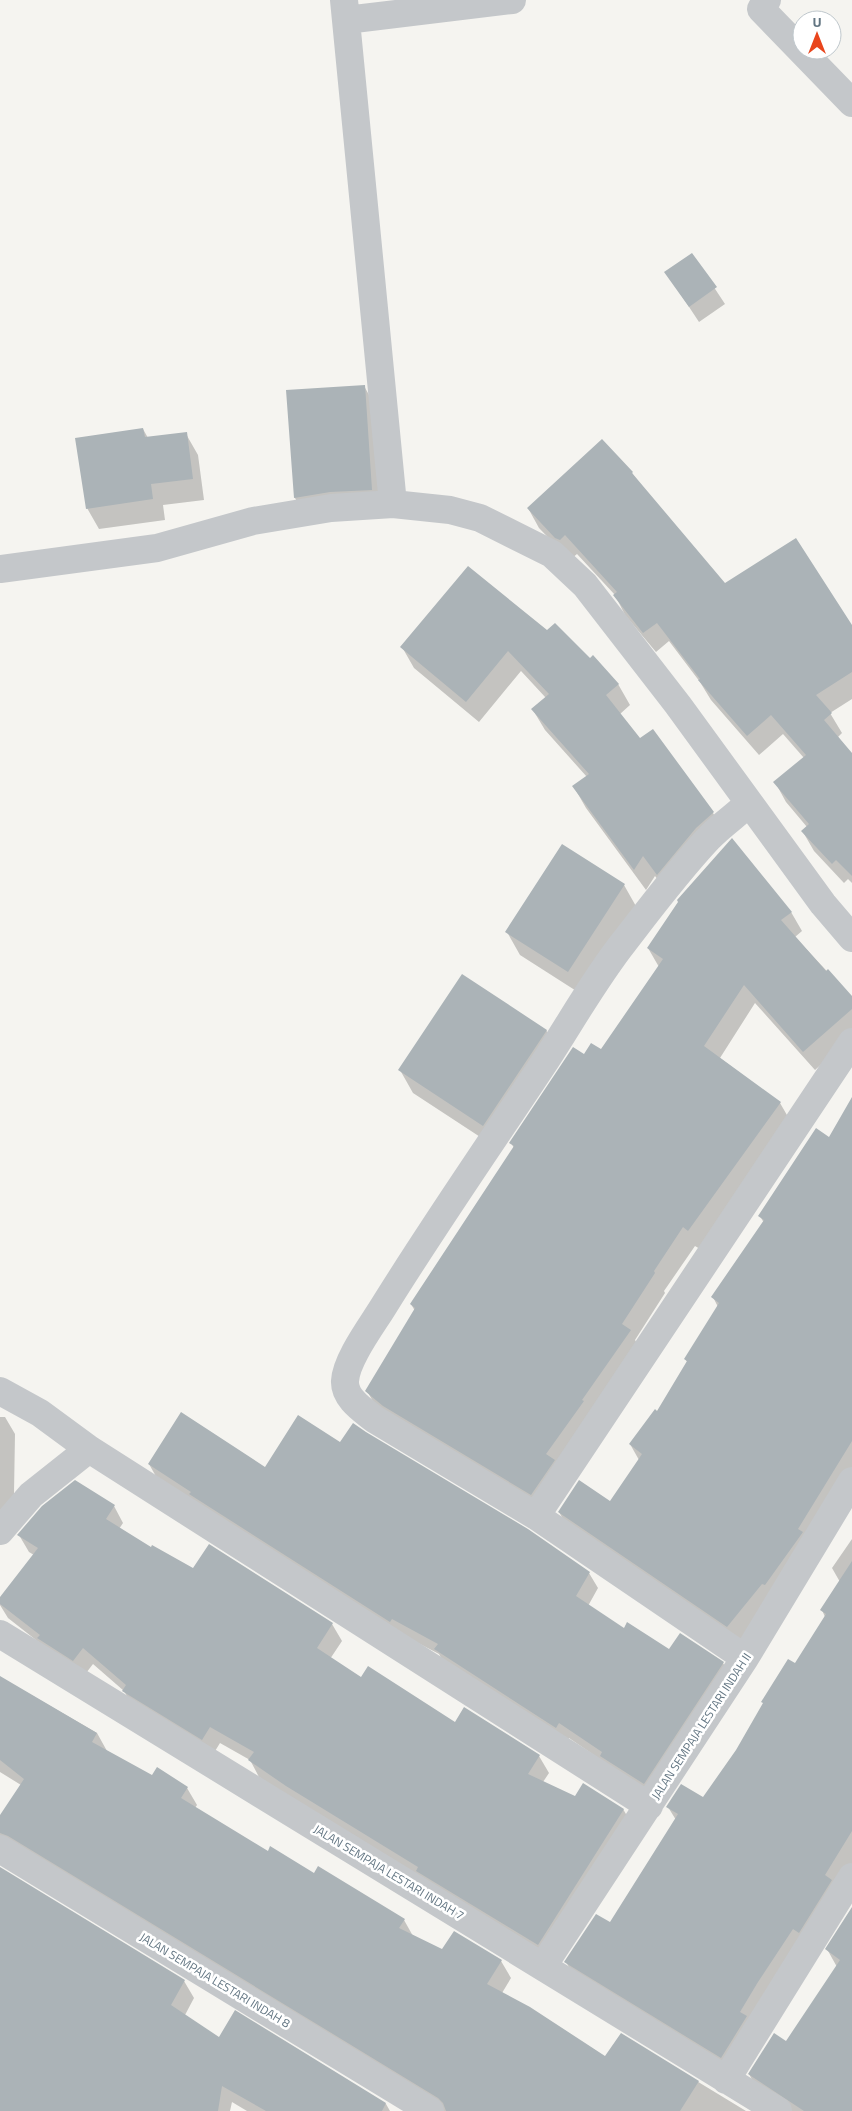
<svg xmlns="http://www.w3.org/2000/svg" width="852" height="2111" font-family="'Titillium Web',sans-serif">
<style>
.shadow{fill:#0003}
.building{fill:#abb3b7}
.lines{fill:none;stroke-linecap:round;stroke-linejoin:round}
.minor{stroke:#c4c7ca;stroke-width:28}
.labels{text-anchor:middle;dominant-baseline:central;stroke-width:5;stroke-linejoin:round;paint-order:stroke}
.street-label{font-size:12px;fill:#627582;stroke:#fff}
</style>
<rect width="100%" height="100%" fill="#f5f4f0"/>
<path class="shadow" d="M 692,254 L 725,304 L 699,322 L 666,272 Z
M 364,386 L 377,409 L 385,512 L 308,521 L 295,498 L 288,391 Z
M 143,429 L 148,438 L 186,434 L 198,455 L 204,500 L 163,505 L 165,520 L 99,529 L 87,508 Z
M 632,473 L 639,483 L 725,585 L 852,627 L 852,699 L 830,713 L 842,733 L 838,737 L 852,755 L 852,883 L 848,879 L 844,883 L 814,851 L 803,832 L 807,827 L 786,802 L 775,782 L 804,758 L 783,734 L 759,755 L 711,700 L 700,682 L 669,641 L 656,652 L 625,615 L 615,595 L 577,554 L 571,559 L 568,558 L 539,528 L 528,508 Z
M 547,632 L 590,659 L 618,684 L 630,705 L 620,714 L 640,739 L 713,813 L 725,834 L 669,894 L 655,876 L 646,890 L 586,808 L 574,787 L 587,777 L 545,730 L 533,710 L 546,698 L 521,671 L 479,722 L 414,668 L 402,647 Z
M 624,885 L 637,908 L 581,994 L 520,955 L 507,932 Z
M 791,912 L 802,931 L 795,937 L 852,998 L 852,1037 L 815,1070 L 755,1003 L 720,1058 L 780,1103 L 791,1122 L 700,1249 L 695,1246 L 664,1291 L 665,1293 L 635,1340 L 641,1350 L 542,1513 L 378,1410 L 367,1391 L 415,1311 L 411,1304 L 514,1148 L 511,1143 L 585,1056 L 601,1051 L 659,967 L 648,948 Z
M 546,1030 L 559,1053 L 497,1148 L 413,1093 L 400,1070 Z
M 852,1099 L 852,1479 L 738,1645 L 570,1531 L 559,1512 L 611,1503 L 639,1460 L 630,1444 L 657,1412 L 688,1363 L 685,1359 L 718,1307 L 713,1297 L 764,1223 L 760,1216 L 829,1139 Z
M 0,1417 L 5,1417 L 15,1434 L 14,1493 L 23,1508 L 0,1536 Z
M 340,1444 L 589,1573 L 598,1588 L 588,1606 L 624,1630 L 669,1651 L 723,1663 L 732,1679 L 653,1799 L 604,1762 L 569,1738 L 565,1743 L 445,1665 L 439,1654 L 401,1634 L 158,1480 L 149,1464 L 265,1469 Z
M 114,1506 L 123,1523 L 119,1529 L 151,1549 L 194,1570 L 332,1624 L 342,1641 L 330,1659 L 361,1678 L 456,1724 L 539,1756 L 549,1773 L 543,1782 L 575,1798 L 623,1809 L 633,1826 L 548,1961 L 297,1803 L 259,1777 L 250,1760 L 220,1743 L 212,1756 L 134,1708 L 124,1691 L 93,1664 L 83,1677 L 8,1618 L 0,1605 L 0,1599 L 34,1555 L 29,1552 L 19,1535 Z
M 852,1539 L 852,1883 L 731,2074 L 576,1979 L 566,1962 L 610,1924 L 676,1820 L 668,1807 L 703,1799 L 795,1665 L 825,1617 L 822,1610 L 840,1582 L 832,1568 Z
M 0,1677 L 97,1733 L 107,1751 L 152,1777 L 187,1788 L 197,1805 L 195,1808 L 268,1852 L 404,1920 L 413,1936 L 443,1951 L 501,1961 L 511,1978 L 502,1993 L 605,2058 L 621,2035 L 746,2111 L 443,2111 L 0,1855 L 0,1817 L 21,1785 L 0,1772 Z
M 0,1869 L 184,1981 L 194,1998 L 185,2015 L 220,2039 L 386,2104 L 390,2111 L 247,2111 L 232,2102 L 230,2111 L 0,2111 Z
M 852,1909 L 852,2111 L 789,2111 L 759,2092 L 749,2074 L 786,2042 L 837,1967 L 827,1949 Z"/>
<path class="building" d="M 692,253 L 717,287 L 689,307 L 664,272 Z
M 365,385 L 372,490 L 330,492 L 294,498 L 286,390 Z
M 143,428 L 145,437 L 187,432 L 193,479 L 151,484 L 153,499 L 86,509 L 75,438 Z
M 602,439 L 633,472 L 632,473 L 725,583 L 796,538 L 852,625 L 852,672 L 816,695 L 832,713 L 824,720 L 852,753 L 852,876 L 836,860 L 832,864 L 801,831 L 809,824 L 773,782 L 806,755 L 771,715 L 747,736 L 698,680 L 700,679 L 657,623 L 643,633 L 613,595 L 617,592 L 565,535 L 560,540 L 555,538 L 527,508 Z
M 468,566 L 547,630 L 555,623 L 590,658 L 593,655 L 619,684 L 606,695 L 640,738 L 653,729 L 714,812 L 696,828 L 657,875 L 643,856 L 634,870 L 572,786 L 589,774 L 531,709 L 549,694 L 508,651 L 466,702 L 400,647 Z
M 732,838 L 792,912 L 781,920 L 826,971 L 828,969 L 852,996 L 852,1009 L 803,1052 L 744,985 L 704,1046 L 781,1102 L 688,1231 L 683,1227 L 654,1271 L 655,1273 L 622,1324 L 631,1330 L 582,1400 L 584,1401 L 546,1454 L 555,1460 L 531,1495 L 383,1406 L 365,1391 L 415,1308 L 410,1304 L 514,1146 L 509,1143 L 573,1047 L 584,1054 L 591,1043 L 601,1049 L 663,959 L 647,948 L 678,902 L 677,900 Z
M 562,844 L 625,884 L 568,972 L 505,932 Z
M 462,974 L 547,1030 L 483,1126 L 398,1070 Z
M 852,1097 L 852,1441 L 798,1529 L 803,1532 L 765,1585 L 762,1584 L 727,1627 L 558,1512 L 579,1480 L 610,1501 L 642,1454 L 629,1444 L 655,1409 L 657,1411 L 687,1361 L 684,1359 L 719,1303 L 711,1297 L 764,1220 L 758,1216 L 816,1128 L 829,1137 Z
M 181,1412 L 265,1467 L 298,1415 L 340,1442 L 353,1423 L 366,1432 L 528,1529 L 590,1572 L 576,1596 L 624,1628 L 627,1622 L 669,1649 L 680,1633 L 724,1662 L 644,1784 L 600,1756 L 602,1752 L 559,1723 L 556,1728 L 434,1649 L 438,1644 L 392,1619 L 390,1622 L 189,1494 L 191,1492 L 148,1464 Z
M 75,1480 L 115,1505 L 106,1519 L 151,1547 L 152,1545 L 193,1568 L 209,1544 L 333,1623 L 317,1648 L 361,1677 L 368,1666 L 455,1722 L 464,1707 L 540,1755 L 528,1774 L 575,1796 L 583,1783 L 624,1809 L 538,1945 L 416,1871 L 418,1867 L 286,1786 L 248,1760 L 254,1752 L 210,1727 L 202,1740 L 122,1691 L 126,1685 L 83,1648 L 73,1661 L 37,1638 L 40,1635 L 0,1604 L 0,1597 L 38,1548 L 17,1535 L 42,1506 Z
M 852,1561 L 852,1831 L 825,1875 L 832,1880 L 799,1933 L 793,1929 L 758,1982 L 740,2012 L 747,2016 L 721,2058 L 564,1962 L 596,1914 L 610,1922 L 678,1814 L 666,1807 L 681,1784 L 703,1797 L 736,1750 L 763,1703 L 761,1702 L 788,1659 L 795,1663 L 826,1614 L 820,1610 Z
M 0,1676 L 97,1733 L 92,1742 L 152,1775 L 157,1767 L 188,1787 L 181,1798 L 268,1851 L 270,1846 L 314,1873 L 318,1866 L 405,1919 L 399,1928 L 442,1949 L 454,1931 L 502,1960 L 487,1984 L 530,2007 L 605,2056 L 621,2033 L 699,2081 L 680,2111 L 446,2111 L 443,2103 L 438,2098 L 8,1836 L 0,1833 L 0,1815 L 24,1779 L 0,1760 Z
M 0,1867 L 185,1980 L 171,2005 L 219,2037 L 235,2010 L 386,2103 L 382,2111 L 266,2111 L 222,2086 L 218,2111 L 0,2111 Z
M 852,1907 L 852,2111 L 804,2111 L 748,2074 L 774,2033 L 786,2041 L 840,1960 L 825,1949 Z"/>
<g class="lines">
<path class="minor" d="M 344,0 L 393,504
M 767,0 L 761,9 L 852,103
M 346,20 L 512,0
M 0,569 L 157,548 L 253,521 L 331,508 L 393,504 L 450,510 L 480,518 L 552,554 L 585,585 L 678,705 L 823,904 L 852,938
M 0,1391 L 40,1413 L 89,1449 L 649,1806
M 536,1516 L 852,1042
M 0,1531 L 31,1495 L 89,1449
M 0,1634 L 778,2111
M 745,1658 L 536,1516 L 374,1419 C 363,1410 344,1398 345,1381 C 346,1359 373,1324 385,1304 C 436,1222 491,1143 544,1063 C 571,1022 594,980 624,942 C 651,907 678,871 708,839 C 720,826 735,816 748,804
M 0,1849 L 430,2111
M 543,1966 L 745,1658 L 852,1481
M 726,2080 L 852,1877"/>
</g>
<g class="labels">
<g class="street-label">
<text transform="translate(701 1726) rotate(-57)">JALAN SEMPAJA LESTARI INDAH II</text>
<text transform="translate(389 1872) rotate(31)">JALAN SEMPAJA LESTARI INDAH 7</text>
<text transform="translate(215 1980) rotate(31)">JALAN SEMPAJA LESTARI INDAH 8</text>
</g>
</g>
<g transform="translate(817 35)"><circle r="24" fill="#ffffff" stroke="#c0c8cd"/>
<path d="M0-4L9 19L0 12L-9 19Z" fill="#e9451c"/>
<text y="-8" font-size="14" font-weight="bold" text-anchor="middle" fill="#627582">U</text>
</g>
</svg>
